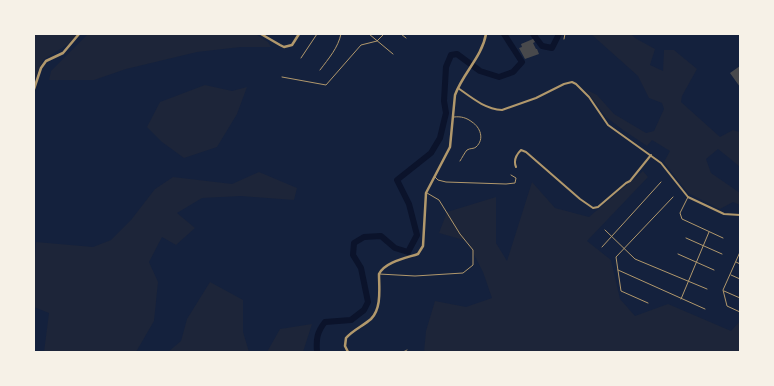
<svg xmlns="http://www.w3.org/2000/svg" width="774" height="386" font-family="Karla,sans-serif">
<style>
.green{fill:#1d2539}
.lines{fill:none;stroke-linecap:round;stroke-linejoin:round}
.river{stroke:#0b132b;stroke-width:6}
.building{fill:#48494c}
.service{stroke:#b1986c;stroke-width:1}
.minor{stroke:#b1986c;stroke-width:2}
.tertiary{stroke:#b1986c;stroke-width:2.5}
.rail{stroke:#918062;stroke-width:1}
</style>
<rect width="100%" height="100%" fill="#14213d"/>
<path class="green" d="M 34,34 L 78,34 L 70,43 L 43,60 L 34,81 Z
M 88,34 L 257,35 L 268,42 L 271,47 L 241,47 L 197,52 L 126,69 L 94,80 L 49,80 L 51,71 Z
M 591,34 L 631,34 L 635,38 L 655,49 L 650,65 L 663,71 L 664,50 L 674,50 L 697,69 L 682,96 L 681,102 L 720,137 L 733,130 L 740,132 L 740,167 L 728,157 L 718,149 L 706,159 L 711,173 L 740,193 L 740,205 L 733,202 L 720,209 L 688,193 L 664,162 L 670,151 L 652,140 L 647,146 L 623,130 L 606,117 L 585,89 L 597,95 L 614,114 L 646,133 L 654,131 L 664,109 L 662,103 L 649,98 L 638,76 Z
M 205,85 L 232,91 L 247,87 L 237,114 L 217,147 L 184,158 L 162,142 L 147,127 L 160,102 Z
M 643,171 L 648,177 L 587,241 L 611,260 L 620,299 L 635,316 L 668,304 L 731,331 L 740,321 L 740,352 L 424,352 L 426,331 L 435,301 L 466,307 L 492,298 L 483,272 L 467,241 L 439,233 L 447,212 L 496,197 L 496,243 L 507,261 L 532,182 L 555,208 L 589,217 Z
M 259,172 L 297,188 L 294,200 L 241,196 L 202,198 L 177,213 L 195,228 L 176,245 L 162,237 L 149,262 L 158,282 L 154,321 L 136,352 L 44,352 L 49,313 L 34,307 L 34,273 L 36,242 L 93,247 L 111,240 L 131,220 L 155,189 L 173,177 L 232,184 Z
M 210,282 L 243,300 L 243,332 L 249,352 L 168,352 L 181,341 L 187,319 Z
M 312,324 L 303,352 L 267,352 L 280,329 Z"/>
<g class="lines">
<path class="river" d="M 533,34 L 542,46 L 552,48 L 559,34
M 317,352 C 316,339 317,332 325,322 L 351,320 L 364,310 L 368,302 L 361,268 L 353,255 L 354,243 L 364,237 L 381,236 L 395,248 L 408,252 L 417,235 L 409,204 L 397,180 L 431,153 L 440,138 L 446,113 L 444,101 L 446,67 L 451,55 L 457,54 L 480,71 L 499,77 L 513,72 L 522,62 L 504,34"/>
</g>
<path class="building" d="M 533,39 L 535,42 L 533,43 L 536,49 L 537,49 L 539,54 L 525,59 L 519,48 L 522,47 L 521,44 Z
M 740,66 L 740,87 L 730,73 Z"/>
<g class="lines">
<path class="service" d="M 369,34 L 393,54
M 401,34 L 406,38
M 564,39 L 565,34
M 301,58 L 317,34
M 320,70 C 329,58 338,48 341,34
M 282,77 L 326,85 L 361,45 L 377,41 L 384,34
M 454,117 C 461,116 467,118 472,122 C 480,127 485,139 476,147 C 474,149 470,148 467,150 C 465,152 462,158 460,161
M 435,177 L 438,180 L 446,182 L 506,184 L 515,183 L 516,178 L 511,175
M 688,197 L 680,213 L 682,219 L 723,238
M 605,230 L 635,259 L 707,289
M 686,238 L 722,254
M 602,247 L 661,182
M 740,252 L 723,290 L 727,306 L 740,312
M 678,254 L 714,270
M 736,262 L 740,264
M 618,270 L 705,309
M 379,274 L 415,276 L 463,273 L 473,265 L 473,250 L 460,234 L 439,200 L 427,193
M 731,275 L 740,279
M 724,291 L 740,298
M 681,299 L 709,232
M 648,303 L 621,291 L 616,257 L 673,197"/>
<path class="minor" d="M 458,88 C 472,98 485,109 502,110 L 536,98 L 564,84 L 572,82 L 576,84 L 589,97 L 608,125 L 661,163 L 688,197 L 724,214 L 740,215
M 516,167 C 513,160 516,155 521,150 L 526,152 L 580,199 L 593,208 L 598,207 L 626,183 L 630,181 L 651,155"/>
<path class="tertiary" d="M 261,34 L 280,45 L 284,47 L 292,45 L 299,34
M 34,89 L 41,68 L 46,61 L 63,53 L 79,34
M 348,352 L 345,346 L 346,338 C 353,330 363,326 371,319 C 382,308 379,288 379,274 C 385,262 406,258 418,254 L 423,246 L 426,193 L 450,147 L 455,95 C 463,73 482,57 486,34"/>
<path class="rail" d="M 403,352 L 407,350"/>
</g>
<rect width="774" height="386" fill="none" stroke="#f6f1e7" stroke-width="70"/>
</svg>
